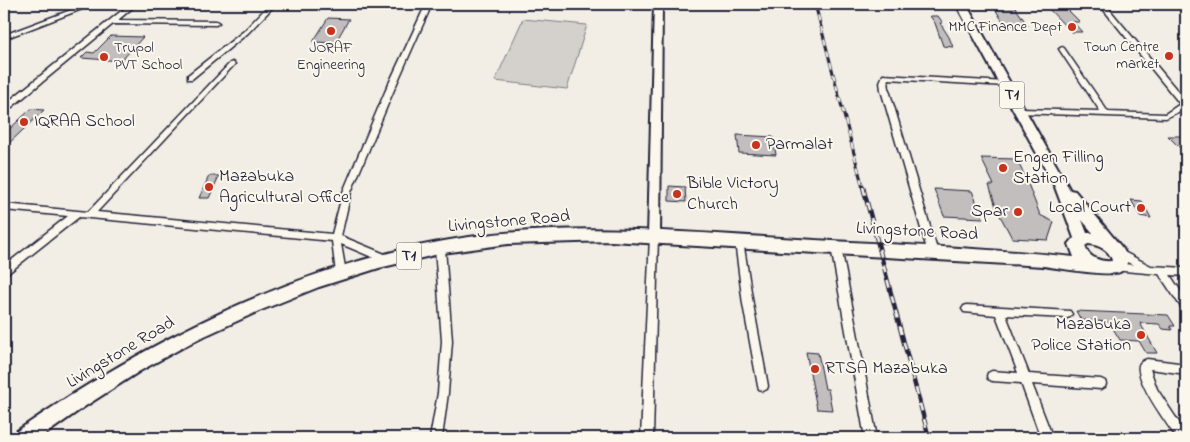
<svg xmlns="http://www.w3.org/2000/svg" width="1190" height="442" font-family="'Indie Flower',sans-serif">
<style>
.green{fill:#d4d1cc;stroke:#7b7a84}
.building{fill:#c2bebe;stroke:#22223b}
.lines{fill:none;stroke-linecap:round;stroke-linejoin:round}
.street-casing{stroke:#22223b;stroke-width:3}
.secondary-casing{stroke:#22223b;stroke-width:4}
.highway-casing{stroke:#22223b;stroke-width:4}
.street{fill:#fbf7ec;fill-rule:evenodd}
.secondary{fill:#fbf7ec;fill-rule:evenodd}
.highway{fill:#fbf7ec;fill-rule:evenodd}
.rail-far1-casing{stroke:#22223b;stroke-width:3}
.rail-casing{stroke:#22223b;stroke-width:4.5}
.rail-far1{stroke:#fbf7ec;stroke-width:2;stroke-dasharray:6;stroke-linecap:butt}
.rail{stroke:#fbf7ec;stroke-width:2.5;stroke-dasharray:8;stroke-linecap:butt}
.poi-dot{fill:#c8321e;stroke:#fbf7ec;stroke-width:2}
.labels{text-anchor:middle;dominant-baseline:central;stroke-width:4;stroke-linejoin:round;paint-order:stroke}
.far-poi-label{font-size:15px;fill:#22223b;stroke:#fbf7ec;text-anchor:end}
.shield{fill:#fbf7ec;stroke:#636270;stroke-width:1}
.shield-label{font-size:16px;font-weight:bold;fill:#22223b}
.poi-label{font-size:18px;fill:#22223b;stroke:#fbf7ec;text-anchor:start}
.street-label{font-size:18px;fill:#22223b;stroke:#fbf7ec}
</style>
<rect width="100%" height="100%" fill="#f2eee5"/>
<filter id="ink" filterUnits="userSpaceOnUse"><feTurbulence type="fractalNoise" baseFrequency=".02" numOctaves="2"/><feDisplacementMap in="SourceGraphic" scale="10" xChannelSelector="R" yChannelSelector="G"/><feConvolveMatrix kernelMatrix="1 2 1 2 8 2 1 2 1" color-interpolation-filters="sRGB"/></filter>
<g filter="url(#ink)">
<path class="green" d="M 523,19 L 587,25 L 567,89 L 495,81 Z"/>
<path class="building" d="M 992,4 L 1013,4 L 1028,26 L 1005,25 Z
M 1044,4 L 1062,4 L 1080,22 L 1073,22 L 1082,32 L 1071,32 Z
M 930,16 L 938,16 L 943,23 L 940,23 L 949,37 L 953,47 L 943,46 L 935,23 Z
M 328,18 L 349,19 L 335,43 L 313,42 Z
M 111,36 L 143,37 L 121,61 L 81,58 L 87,52 L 94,53 Z
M 31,109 L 44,110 L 4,148 L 4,134 Z
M 737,135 L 773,137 L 776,155 L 739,153 Z
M 1168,136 L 1184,136 L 1186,140 L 1186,154 Z
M 981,158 L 1016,159 L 1025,176 L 1040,215 L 1054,222 L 1048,240 L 1012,238 L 997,210 L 989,185 L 994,185 Z
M 209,176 L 219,176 L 209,198 L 199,198 Z
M 669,186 L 685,187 L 686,202 L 669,201 Z
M 934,189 L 972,191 L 983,218 L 944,216 Z
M 1131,200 L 1142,201 L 1151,218 L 1140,216 Z
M 1076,311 L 1168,315 L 1175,326 L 1170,326 L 1172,330 L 1163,329 L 1159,324 L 1140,323 L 1157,353 L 1146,353 L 1139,341 L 1120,340 L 1109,322 L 1081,320 Z
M 806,352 L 818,353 L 825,389 L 828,389 L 832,410 L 817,409 Z"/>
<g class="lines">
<g class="street-casing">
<path id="street" d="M 4,4 L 12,4 L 4,8 Z
M 87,4 L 95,4 L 4,39 L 4,35 Z
M 130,4 L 137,4 L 118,20 L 216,21 L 219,23 L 216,25 L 113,24 L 7,111 L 4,111 L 4,105 Z
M 270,4 L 276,4 L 248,33 L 192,79 L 188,79 L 188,75 L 244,31 Z
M 426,4 L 432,4 L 393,92 L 351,192 L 341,236 L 392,257 L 394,260 L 392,263 L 386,263 L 341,244 L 346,273 L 344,276 L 341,277 L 338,276 L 336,273 L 332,241 L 79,217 L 7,274 L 4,275 L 4,266 L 68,216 L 4,210 L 4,204 L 88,212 L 230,63 L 232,62 L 235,64 L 234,65 L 97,212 L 332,234 L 343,192 L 385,92 Z
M 1099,4 L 1105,4 L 1186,101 L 1186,108 L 1166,118 L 1017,113 L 1017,109 L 1020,109 L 1100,111 L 1059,49 L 1062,47 L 1064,48 L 1108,112 L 1165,114 L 1180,104 Z
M 883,75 L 1006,82 L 1010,84 L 1006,86 L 888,79 L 889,90 L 938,253 L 936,256 L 930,256 L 928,253 L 881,90 L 880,82 Z
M 654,233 L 657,234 L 658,236 L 653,438 L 641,438 L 650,236 L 651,234 Z
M 739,238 L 742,239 L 743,241 L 753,304 L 768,386 L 767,389 L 763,391 L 759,389 L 758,386 L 743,304 L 735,241 L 736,239 Z
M 836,243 L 839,244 L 841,247 L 877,438 L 865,438 L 831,247 L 833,244 Z
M 440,244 L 443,245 L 445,248 L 452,341 L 448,393 L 442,438 L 430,438 L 438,393 L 442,341 L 435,248 L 437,245 Z
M 1118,249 L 1151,266 L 1186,268 L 1186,276 L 1170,275 L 1186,299 L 1186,311 L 1183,310 L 1159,274 L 1112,270 L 1110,267 L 1112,264 L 1115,263 L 1133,265 L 1115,256 L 1113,253 L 1115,250 Z
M 967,305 L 1070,311 L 1072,314 L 1070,317 L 1067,318 L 1006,315 L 1029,374 L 1101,379 L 1105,381 L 1106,384 L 1105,387 L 1101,389 L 1032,384 L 1053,438 L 1041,438 L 1021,383 L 992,381 L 988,379 L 987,376 L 988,373 L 992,371 L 1018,373 L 996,315 L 964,312 L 962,309 L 964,306 Z
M 1147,359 L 1186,364 L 1186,374 L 1150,369 L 1157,389 L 1186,433 L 1186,438 L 1177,438 C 1169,427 1131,376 1140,363 C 1142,361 1145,360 1147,359 Z"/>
</g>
<g class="secondary-casing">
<path id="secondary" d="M 654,4 L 662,4 L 660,236 L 658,239 L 650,239 L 648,236 Z"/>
</g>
<g class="highway-casing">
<path id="highway" d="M 956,4 L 966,4 L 1070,190 L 1075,191 L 1123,249 L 1128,259 C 1127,264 1125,269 1120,272 C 1109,277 1058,268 1043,266 L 611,241 L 508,244 L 443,253 L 379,268 L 319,287 L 259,311 L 198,339 L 140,371 L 84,407 L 40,438 L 14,438 L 17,431 C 146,342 288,269 444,241 C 556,221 668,231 781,238 C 878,244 976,247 1074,257 L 1069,244 L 1074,238 L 1055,187 ZM 1082,220 L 1093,233 L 1087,233 ZM 1088,244 C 1099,245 1110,250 1112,261 C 1101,262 1088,258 1085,246 Z"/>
</g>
<use href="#street" class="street"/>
<use href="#secondary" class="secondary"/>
<use href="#highway" class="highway"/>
<g class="rail-far1-casing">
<path id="rail-far1" d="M 815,4 L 863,188"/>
</g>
<g class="rail-casing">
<path id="rail" d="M 863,187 L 929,438"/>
</g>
<use href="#rail-far1" class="rail-far1"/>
<use href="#rail" class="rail"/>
</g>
</g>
<g class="poi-dot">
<circle cx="1072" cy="27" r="5"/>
<circle cx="331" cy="31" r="5"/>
<circle cx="1169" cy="56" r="5"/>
<circle cx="104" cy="57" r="5"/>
<circle cx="24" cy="122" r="5"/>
<circle cx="756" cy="145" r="5"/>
<circle cx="1003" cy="168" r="5"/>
<circle cx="209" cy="187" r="5"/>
<circle cx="677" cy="194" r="5"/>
<circle cx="1141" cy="208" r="5"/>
<circle cx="1018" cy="212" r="5"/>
<circle cx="1141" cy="335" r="5"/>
<circle cx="815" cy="369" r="5"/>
</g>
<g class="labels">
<g class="far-poi-label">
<text x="1062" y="27">MMC Finance Dept</text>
<text x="1159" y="47">Town Centre<tspan x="1159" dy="17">market</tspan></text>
<text x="114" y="48" text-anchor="start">Trupol<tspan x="114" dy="17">PVT School</tspan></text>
<text x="331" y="48" text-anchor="middle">JORAF<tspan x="331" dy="17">Engineering</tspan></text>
</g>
<g class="shield">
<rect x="999.5" y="81.5" width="25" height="27" rx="4"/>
<rect x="396.5" y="242.5" width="25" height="27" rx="4"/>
</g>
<g class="shield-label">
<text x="1012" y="95">T1</text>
<text x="409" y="256">T1</text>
</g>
<g class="poi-label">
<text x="34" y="122">IQRAA School</text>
<text x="766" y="145">Parmalat</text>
<text x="1013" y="158">Engen Filling<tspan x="1013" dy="21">Station</tspan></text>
<text x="219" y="177">Mazabuka<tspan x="219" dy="21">Agricultural Office</tspan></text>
<text x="687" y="184">Bible Victory<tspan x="687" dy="21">Church</tspan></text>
<text x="1131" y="208" text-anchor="end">Local Court</text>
<text x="1008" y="212" text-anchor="end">Spar</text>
<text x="1131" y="325" text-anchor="end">Mazabuka<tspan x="1131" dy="21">Police Station</tspan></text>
<text x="825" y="369">RTSA Mazabuka</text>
</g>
<g class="street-label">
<text transform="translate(509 222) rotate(-5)">Livingstone Road</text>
<text transform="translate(917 232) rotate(3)">Livingstone Road</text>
<text transform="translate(121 353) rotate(-31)">Livingstone Road</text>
</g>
</g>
<rect width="1190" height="442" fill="none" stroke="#fbf7ec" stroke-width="20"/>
<rect x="10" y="10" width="1170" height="422" fill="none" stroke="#22223b" stroke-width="2" filter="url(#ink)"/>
</svg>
